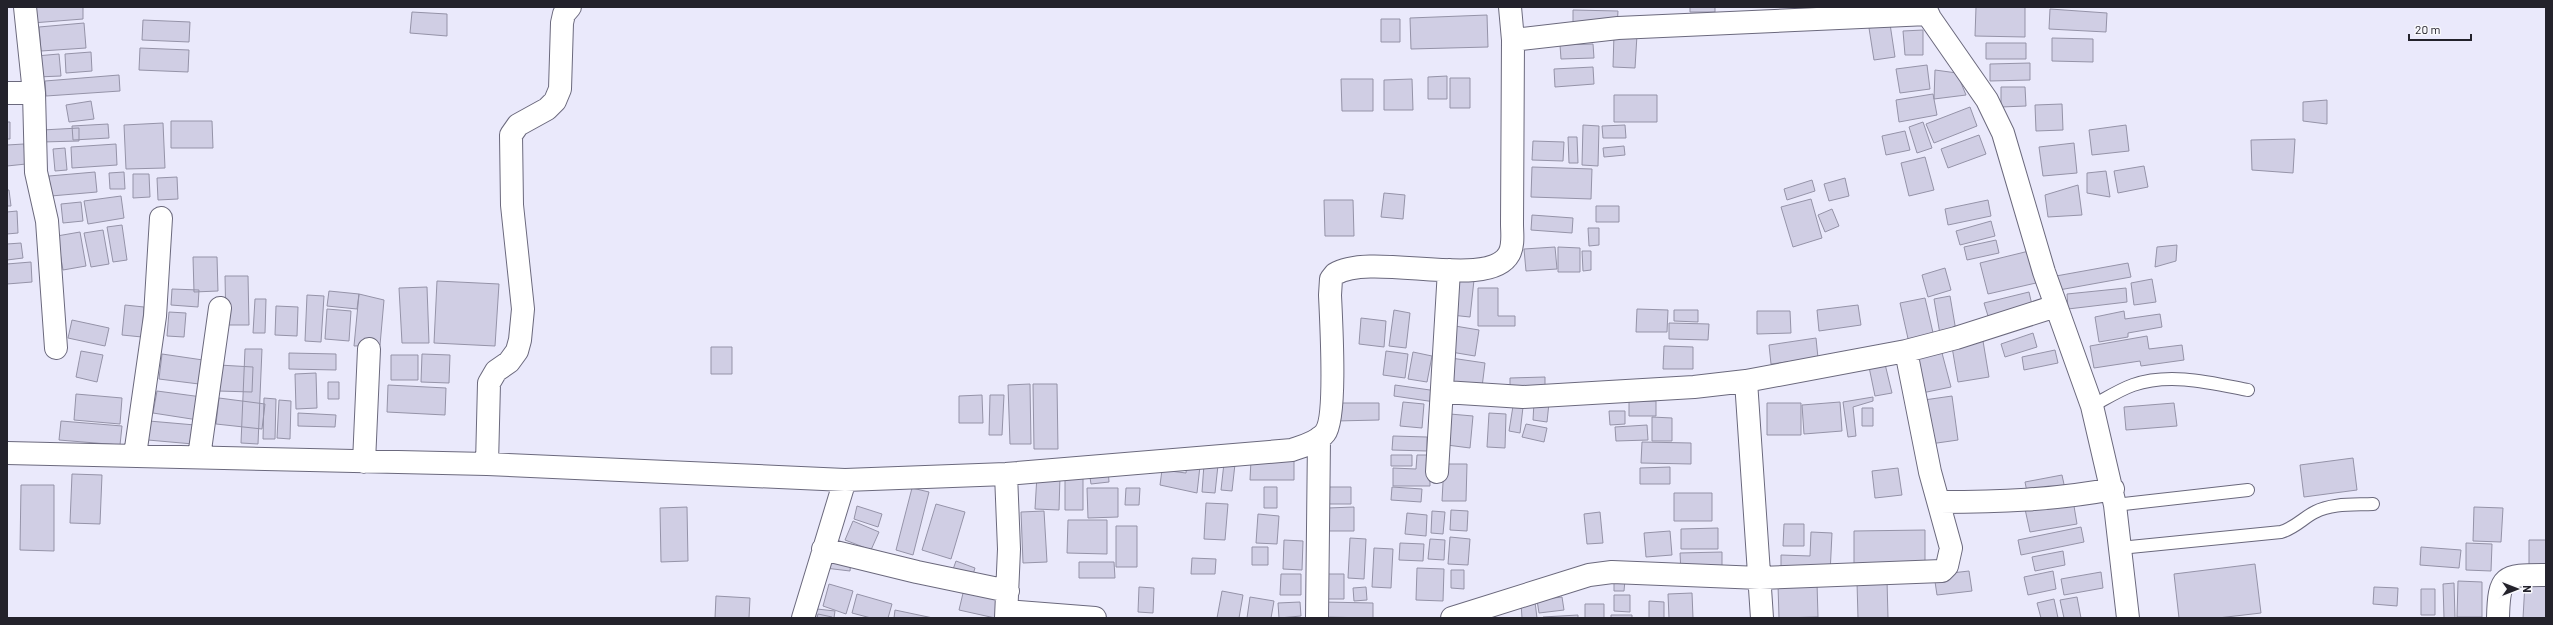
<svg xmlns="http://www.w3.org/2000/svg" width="2553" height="625" font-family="Barlow,sans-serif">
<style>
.building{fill:#d0cee4;stroke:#9593a8}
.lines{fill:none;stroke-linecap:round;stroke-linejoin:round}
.service-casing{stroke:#6b697d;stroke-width:14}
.minor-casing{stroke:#6b697d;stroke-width:24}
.service{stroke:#fff;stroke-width:12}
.minor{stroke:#fff;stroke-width:22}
</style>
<rect width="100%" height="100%" fill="#eae9fb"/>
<path class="building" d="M 31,7 L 83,7 L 83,19 L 32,23 Z
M 1690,7 L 1715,7 L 1715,12 L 1690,12 Z
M 1976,7 L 2025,7 L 2025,37 L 1975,36 Z
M 2050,9 L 2107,13 L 2106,32 L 2049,29 Z
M 1573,10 L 1618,11 L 1617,27 L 1573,26 Z
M 412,12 L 447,14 L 447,36 L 410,33 Z
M 1487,15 L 1488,47 L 1411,49 L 1410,18 Z
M 1381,19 L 1400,19 L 1400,42 L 1381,42 Z
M 143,20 L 190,22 L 189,42 L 142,40 Z
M 84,23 L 86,48 L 41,51 L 39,27 Z
M 1890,24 L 1895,57 L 1874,60 L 1869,28 Z
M 1923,30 L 1923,55 L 1905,55 L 1903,31 Z
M 1614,34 L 1637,35 L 1635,68 L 1613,67 Z
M 2052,38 L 2093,39 L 2093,62 L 2052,61 Z
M 1986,43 L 2026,43 L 2026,59 L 1986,59 Z
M 1593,44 L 1594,58 L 1561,59 L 1560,45 Z
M 140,48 L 189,50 L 188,72 L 139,70 Z
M 91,52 L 92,71 L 66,73 L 65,54 Z
M 59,54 L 61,76 L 37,77 L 36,56 Z
M 2030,63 L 2030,80 L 1990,81 L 1990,64 Z
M 1927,65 L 1930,89 L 1900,93 L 1896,69 Z
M 1593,67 L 1594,84 L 1555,87 L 1554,69 Z
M 1935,70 L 1957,73 L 1966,95 L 1934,99 Z
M 119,75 L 120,91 L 46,96 L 45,81 Z
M 1447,76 L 1447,99 L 1428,99 L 1428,77 Z
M 1450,78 L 1470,78 L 1470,108 L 1450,108 Z
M 1341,79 L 1373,79 L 1373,111 L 1342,111 Z
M 1412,79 L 1413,110 L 1384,110 L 1384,80 Z
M 2001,87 L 2025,87 L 2026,106 L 2001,107 Z
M 1933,94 L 1937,115 L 1899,122 L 1896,100 Z
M 1614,95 L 1657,95 L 1657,122 L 1614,122 Z
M 2327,100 L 2327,124 L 2303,121 L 2303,102 Z
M 91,101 L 94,119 L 69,122 L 66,105 Z
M 2062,104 L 2063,130 L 2036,131 L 2035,105 Z
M 1970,107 L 1977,126 L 1934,143 L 1926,124 Z
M 171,121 L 212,121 L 213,148 L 171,148 Z
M 7,122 L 10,122 L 10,139 L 7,139 Z
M 1923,122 L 1932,148 L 1917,153 L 1909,127 Z
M 163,123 L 165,168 L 126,169 L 124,125 Z
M 108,124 L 109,138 L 73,140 L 72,126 Z
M 1583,125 L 1599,126 L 1598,166 L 1582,165 Z
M 1625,125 L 1626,138 L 1603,138 L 1602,126 Z
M 2126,125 L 2129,151 L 2092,155 L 2089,130 Z
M 79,128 L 79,141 L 42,142 L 42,130 Z
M 1905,131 L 1910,150 L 1886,155 L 1882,136 Z
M 1979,135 L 1986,154 L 1948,168 L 1941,149 Z
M 1568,137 L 1577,137 L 1578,163 L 1569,163 Z
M 2295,139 L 2293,173 L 2252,170 L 2251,140 Z
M 1533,141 L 1564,142 L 1563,161 L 1532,160 Z
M 2074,143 L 2077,173 L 2043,176 L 2039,147 Z
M 24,144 L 26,164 L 7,166 L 7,145 Z
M 116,144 L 117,165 L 72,168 L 71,147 Z
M 1624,146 L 1625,155 L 1604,157 L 1603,148 Z
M 65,148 L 67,170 L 55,171 L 53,149 Z
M 1925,157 L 1934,190 L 1909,196 L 1901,163 Z
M 2144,166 L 2148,187 L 2118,193 L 2114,171 Z
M 1532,167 L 1592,169 L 1591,199 L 1531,197 Z
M 2106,171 L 2110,197 L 2087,193 L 2087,173 Z
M 95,172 L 97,192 L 51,196 L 49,176 Z
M 124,172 L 125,189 L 110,189 L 109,173 Z
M 133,174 L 149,174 L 150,197 L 133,198 Z
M 177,177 L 178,199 L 158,200 L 157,178 Z
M 1845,178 L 1849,196 L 1829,201 L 1824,184 Z
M 1812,180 L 1815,191 L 1787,200 L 1784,189 Z
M 2078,185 L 2082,215 L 2048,217 L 2045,195 Z
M 7,190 L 9,190 L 11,206 L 7,206 Z
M 1384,193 L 1405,195 L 1403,219 L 1381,217 Z
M 121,196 L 124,218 L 88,224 L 84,201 Z
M 1811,199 L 1822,238 L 1793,247 L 1781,207 Z
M 1324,200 L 1353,200 L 1354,236 L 1325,236 Z
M 1988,200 L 1991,216 L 1948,225 L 1945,209 Z
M 81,202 L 83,221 L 63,223 L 61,204 Z
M 1596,206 L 1619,206 L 1619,222 L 1596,222 Z
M 1832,209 L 1839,226 L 1825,232 L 1818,215 Z
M 17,211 L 18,233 L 7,234 L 7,212 Z
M 1532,215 L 1573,218 L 1572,233 L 1531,230 Z
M 1991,221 L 1995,236 L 1960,245 L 1956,231 Z
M 122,225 L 127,260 L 113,262 L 107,227 Z
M 1588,228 L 1599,228 L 1599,245 L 1589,246 Z
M 103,230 L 109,264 L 91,267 L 84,233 Z
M 80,232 L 86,266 L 63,270 L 57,236 Z
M 1996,240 L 1999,253 L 1967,260 L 1964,247 Z
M 21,243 L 23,258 L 7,260 L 7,244 Z
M 2177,245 L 2176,261 L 2155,267 L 2157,247 Z
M 1555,247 L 1557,269 L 1526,271 L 1524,249 Z
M 1558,247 L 1580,248 L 1580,272 L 1558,272 Z
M 1582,251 L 1591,251 L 1591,270 L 1583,271 Z
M 2029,251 L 2036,283 L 1988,294 L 1980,263 Z
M 193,257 L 217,257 L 218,291 L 194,292 Z
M 31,262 L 32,282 L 7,284 L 7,264 Z
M 2128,263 L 2131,277 L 2059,290 L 2056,276 Z
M 1945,268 L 1951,290 L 1928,297 L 1922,275 Z
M 225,276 L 248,276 L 249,325 L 226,325 Z
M 1454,279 L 1474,280 L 1470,317 L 1451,315 Z
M 2152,279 L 2156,302 L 2134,305 L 2131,283 Z
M 437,281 L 499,284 L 495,346 L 434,343 Z
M 427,287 L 429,343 L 402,343 L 399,288 Z
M 1478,288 L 1498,288 L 1498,316 L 1515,316 L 1515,326 L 1478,326 Z
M 2126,288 L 2127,302 L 2068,309 L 2067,294 Z
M 172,289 L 199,290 L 198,307 L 171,305 Z
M 329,291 L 359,294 L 357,309 L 327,306 Z
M 2029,292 L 2032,305 L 1988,316 L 1984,303 Z
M 359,294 L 384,300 L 380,345 L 354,346 Z
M 307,295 L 324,296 L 321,342 L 305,341 Z
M 1950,296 L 1956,331 L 1940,334 L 1934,299 Z
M 1925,298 L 1934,337 L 1909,343 L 1900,303 Z
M 255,299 L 266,299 L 265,333 L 253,333 Z
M 125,305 L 144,307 L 142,337 L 122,335 Z
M 1858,305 L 1861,325 L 1819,331 L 1817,310 Z
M 276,306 L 298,307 L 297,336 L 275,335 Z
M 327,309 L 351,311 L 349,341 L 325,339 Z
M 1637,309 L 1668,310 L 1667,332 L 1636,332 Z
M 1394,310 L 1410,313 L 1406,348 L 1389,346 Z
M 1674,310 L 1698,310 L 1698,322 L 1674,321 Z
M 1757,311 L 1790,311 L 1791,333 L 1757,334 Z
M 2124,311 L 2125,319 L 2160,314 L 2162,327 L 2128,333 L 2128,337 L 2099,342 L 2095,317 Z
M 169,312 L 186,313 L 184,337 L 167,336 Z
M 1361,318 L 1386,321 L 1384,347 L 1359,344 Z
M 72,320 L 109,328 L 105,346 L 68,338 Z
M 1669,323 L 1709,324 L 1708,340 L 1669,339 Z
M 1455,326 L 1479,330 L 1475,356 L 1451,352 Z
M 2033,333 L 2037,347 L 2005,357 L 2001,344 Z
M 2147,336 L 2149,349 L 2182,345 L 2184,360 L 2141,366 L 2140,361 L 2094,368 L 2090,346 Z
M 1816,338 L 1818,358 L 1771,364 L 1769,345 Z
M 1983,341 L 1989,377 L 1958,382 L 1952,347 Z
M 1664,346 L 1693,347 L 1693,369 L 1663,369 Z
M 711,347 L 732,347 L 732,374 L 711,374 Z
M 245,349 L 262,349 L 258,444 L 241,443 Z
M 2055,350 L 2058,363 L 2024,370 L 2022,357 Z
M 81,351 L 103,355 L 97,382 L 76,377 Z
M 1386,351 L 1408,354 L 1405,378 L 1383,375 Z
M 1413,352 L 1432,356 L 1427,382 L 1408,379 Z
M 289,353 L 336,354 L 336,370 L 289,369 Z
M 1942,353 L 1951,387 L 1922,393 L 1915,359 Z
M 162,354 L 203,360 L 199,384 L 159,379 Z
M 422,354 L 450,355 L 449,383 L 421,382 Z
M 391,355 L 418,355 L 418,380 L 391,380 Z
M 1451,358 L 1485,363 L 1482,387 L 1447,382 Z
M 1885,364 L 1892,393 L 1875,396 L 1869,367 Z
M 219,365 L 253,367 L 252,392 L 218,391 Z
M 316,373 L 317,408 L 296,409 L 295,374 Z
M 1545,377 L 1545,389 L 1510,390 L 1510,378 Z
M 328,382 L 339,382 L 339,399 L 328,399 Z
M 1030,384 L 1031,444 L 1010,444 L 1008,385 Z
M 1033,384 L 1057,384 L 1058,449 L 1034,449 Z
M 388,385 L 446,388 L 445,415 L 387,412 Z
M 1395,385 L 1437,391 L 1435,402 L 1394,396 Z
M 157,391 L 202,397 L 198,420 L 153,413 Z
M 76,394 L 122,398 L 120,424 L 74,420 Z
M 982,395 L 983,423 L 959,423 L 959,396 Z
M 990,395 L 1004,395 L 1002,435 L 989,435 Z
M 1952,396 L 1958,440 L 1930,444 L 1924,400 Z
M 1873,397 L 1873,401 L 1853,407 L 1856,436 L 1848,437 L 1843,402 Z
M 219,398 L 265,404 L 262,429 L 216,424 Z
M 264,398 L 276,399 L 275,439 L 263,439 Z
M 279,400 L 291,401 L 290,439 L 277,438 Z
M 1629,401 L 1656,401 L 1656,416 L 1629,416 Z
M 1403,402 L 1424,404 L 1422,428 L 1400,426 Z
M 1534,402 L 1549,403 L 1547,422 L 1533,420 Z
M 1840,402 L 1842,431 L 1804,434 L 1802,405 Z
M 1336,403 L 1379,403 L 1379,420 L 1336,421 Z
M 1767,403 L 1801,403 L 1801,435 L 1767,435 Z
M 2174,403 L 2177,426 L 2126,430 L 2124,407 Z
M 1513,406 L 1523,407 L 1520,433 L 1509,431 Z
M 1862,408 L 1873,408 L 1873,426 L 1862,426 Z
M 1609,411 L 1625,411 L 1625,424 L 1610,425 Z
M 298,413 L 336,415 L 335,427 L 298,426 Z
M 1489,413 L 1506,414 L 1505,448 L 1487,447 Z
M 1450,414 L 1473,416 L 1470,448 L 1447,445 Z
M 1652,417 L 1672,418 L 1672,441 L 1652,441 Z
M 61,421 L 122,426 L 120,445 L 59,440 Z
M 149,421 L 195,425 L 193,444 L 148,440 Z
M 1526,424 L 1547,428 L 1544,442 L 1522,437 Z
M 1647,425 L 1648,440 L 1616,441 L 1615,427 Z
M 1393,436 L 1427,437 L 1427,451 L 1392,450 Z
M 1642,442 L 1691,443 L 1691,464 L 1641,463 Z
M 1391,455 L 1412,455 L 1412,466 L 1391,466 Z
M 1417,455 L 1430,455 L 1430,486 L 1393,486 L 1393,468 L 1416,469 Z
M 2353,458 L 2357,490 L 2304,497 L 2300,465 Z
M 1251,460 L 1294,461 L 1294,480 L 1250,480 Z
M 1224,463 L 1235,464 L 1232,491 L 1221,490 Z
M 1187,464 L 1200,466 L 1197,493 L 1160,485 L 1162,470 L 1186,473 Z
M 1204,464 L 1218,465 L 1215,493 L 1202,492 Z
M 1444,464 L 1467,464 L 1466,501 L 1442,501 Z
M 1670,467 L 1670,484 L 1640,484 L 1640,468 Z
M 1898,468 L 1902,495 L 1875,498 L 1872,471 Z
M 1108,469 L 1109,482 L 1091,484 L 1089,471 Z
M 72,474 L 102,475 L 100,524 L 70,523 Z
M 1037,475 L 1060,476 L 1059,510 L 1035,509 Z
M 1065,475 L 1083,475 L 1083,510 L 1065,510 Z
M 2062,475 L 2065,489 L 2028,497 L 2025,482 Z
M 21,485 L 54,485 L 54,551 L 20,550 Z
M 1264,487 L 1277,487 L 1277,508 L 1264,508 Z
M 1328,487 L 1351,487 L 1351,504 L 1327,504 Z
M 1392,487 L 1422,489 L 1421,502 L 1391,500 Z
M 912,488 L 929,492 L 913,555 L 896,550 Z
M 1087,488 L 1118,488 L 1118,517 L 1088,518 Z
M 1126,488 L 1140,488 L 1139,505 L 1125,505 Z
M 1674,493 L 1712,493 L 1712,521 L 1674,521 Z
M 2073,500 L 2077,524 L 2030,532 L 2025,509 Z
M 1206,503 L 1228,504 L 1225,540 L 1204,539 Z
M 936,504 L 965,512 L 951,559 L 922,550 Z
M 857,506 L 882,514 L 878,527 L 854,519 Z
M 687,507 L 688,561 L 661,562 L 660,508 Z
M 1354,507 L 1354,531 L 1328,531 L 1328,508 Z
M 2474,507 L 2503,508 L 2501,542 L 2473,541 Z
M 1451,510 L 1468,511 L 1467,531 L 1450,530 Z
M 1044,511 L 1047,562 L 1023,563 L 1021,512 Z
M 1432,511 L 1445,512 L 1443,534 L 1431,533 Z
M 1600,512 L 1603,543 L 1587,544 L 1584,514 Z
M 1407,513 L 1427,515 L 1426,536 L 1405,534 Z
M 1258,514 L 1279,516 L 1277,544 L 1256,543 Z
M 1068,520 L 1107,520 L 1107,554 L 1067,553 Z
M 853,521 L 879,532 L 871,550 L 845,540 Z
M 1784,524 L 1804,524 L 1804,546 L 1783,546 Z
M 1116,526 L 1137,526 L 1137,567 L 1116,567 Z
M 2081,527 L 2084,542 L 2021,555 L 2018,540 Z
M 1718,528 L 1718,549 L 1681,549 L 1681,529 Z
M 1925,530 L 1925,567 L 1854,568 L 1854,531 Z
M 1670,531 L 1672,555 L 1646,557 L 1644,533 Z
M 1811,532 L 1832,533 L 1830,574 L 1781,572 L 1781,555 L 1810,556 Z
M 1450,537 L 1470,539 L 1468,565 L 1448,564 Z
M 1350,538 L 1366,539 L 1364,579 L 1348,578 Z
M 1430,539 L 1445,540 L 1444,560 L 1428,559 Z
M 1284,540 L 1303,541 L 1302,570 L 1283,569 Z
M 2529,540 L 2546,540 L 2546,572 L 2529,573 Z
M 1400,543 L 1424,544 L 1423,561 L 1399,560 Z
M 2466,543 L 2492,544 L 2491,571 L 2466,570 Z
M 1252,547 L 1268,547 L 1268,565 L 1252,565 Z
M 2421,547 L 2461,550 L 2459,568 L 2420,565 Z
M 1374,548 L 1393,549 L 1391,588 L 1372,587 Z
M 2063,551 L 2065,565 L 2035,571 L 2032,557 Z
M 1722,552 L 1722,572 L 1681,573 L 1680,553 Z
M 826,557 L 851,560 L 850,571 L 825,568 Z
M 1192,558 L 1216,559 L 1215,574 L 1191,574 Z
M 956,561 L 975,568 L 971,581 L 951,575 Z
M 1079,562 L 1114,562 L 1115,578 L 1079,578 Z
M 2255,564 L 2261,613 L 2218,618 L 2179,618 L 2174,574 Z
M 1417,568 L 1444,569 L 1443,601 L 1416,600 Z
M 1451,570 L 1464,570 L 1464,589 L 1451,588 Z
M 1969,571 L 1972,591 L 1937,595 L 1934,575 Z
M 2053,571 L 2056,589 L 2028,595 L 2024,577 Z
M 2101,572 L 2103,588 L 2064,595 L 2061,579 Z
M 1281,574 L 1301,574 L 1301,595 L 1280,595 Z
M 1323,574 L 1344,574 L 1344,599 L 1323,599 Z
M 1614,579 L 1625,580 L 1624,591 L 1614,591 Z
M 1887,580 L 1888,618 L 1858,618 L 1857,582 Z
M 2458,581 L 2482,582 L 2482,617 L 2457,617 Z
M 1817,583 L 1818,617 L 1779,618 L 1778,585 Z
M 2454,583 L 2455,618 L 2444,618 L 2443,584 Z
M 2525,583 L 2546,584 L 2546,618 L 2523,618 Z
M 829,584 L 853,591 L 846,614 L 823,606 Z
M 1139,587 L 1154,588 L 1153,613 L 1138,612 Z
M 1366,587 L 1367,600 L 1354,601 L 1353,588 Z
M 2374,587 L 2398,588 L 2397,606 L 2373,604 Z
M 964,589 L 999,597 L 995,618 L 959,610 Z
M 2421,589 L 2435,589 L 2435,615 L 2421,615 Z
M 1222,591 L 1243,595 L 1239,618 L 1217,618 Z
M 1692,593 L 1693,618 L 1669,618 L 1668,594 Z
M 857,594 L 892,604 L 888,618 L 871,618 L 852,613 Z
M 1614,595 L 1630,595 L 1630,612 L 1614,611 Z
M 716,596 L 750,598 L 749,618 L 715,618 Z
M 1250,597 L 1274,601 L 1271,618 L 1247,618 Z
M 1562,597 L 1564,610 L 1539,613 L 1537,600 Z
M 2077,597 L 2081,618 L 2064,618 L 2060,600 Z
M 2054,599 L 2058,618 L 2041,618 L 2037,603 Z
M 1649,601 L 1664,602 L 1664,618 L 1649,618 Z
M 1300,602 L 1301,616 L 1279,618 L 1278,603 Z
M 1323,602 L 1373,603 L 1373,618 L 1323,617 Z
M 1535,602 L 1537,618 L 1522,618 L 1521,603 Z
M 1585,604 L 1604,604 L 1604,618 L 1585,618 Z
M 817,609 L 835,611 L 834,618 L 815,618 Z
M 895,610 L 933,618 L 894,618 Z
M 818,614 L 832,617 L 832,618 L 817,618 Z
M 1578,615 L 1578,618 L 1543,618 L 1543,617 Z
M 1611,615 L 1632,615 L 1632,618 L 1611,618 Z"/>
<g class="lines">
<g class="service-casing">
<path id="service" d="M 2092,406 C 2105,399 2119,390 2133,385 C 2170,372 2212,383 2248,390
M 2115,505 L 2248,490
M 2120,548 L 2281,532 C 2295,528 2303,518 2315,512 C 2332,503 2355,505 2373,504"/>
</g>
<g class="minor-casing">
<path id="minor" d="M 25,7 L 34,93 L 36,172 L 47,221 L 56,348
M 1925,7 L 1930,18 L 1987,100 L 2003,133 L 2044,272 L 2092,406 L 2115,505 L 2128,618
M 1513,40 L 1618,28 L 1928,14
M 7,93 L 34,93
M 1444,392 L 1523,397 L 1694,387 L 1746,381
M 7,453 L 487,464 L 845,480 L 1006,474 L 1292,450 C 1303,446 1318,442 1325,433 C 1337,418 1331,319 1330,295 L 1331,279 L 1335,274 C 1372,251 1489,291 1509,254 C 1514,245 1512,233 1512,224 L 1513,40 L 1510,7
M 135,455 L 155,316 L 161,218
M 199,457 L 220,308
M 364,462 L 369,349
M 487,464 L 489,383 L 496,371 L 509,362 L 517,351 L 520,340 L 523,309 L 512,205 L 511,135 L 518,125 L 547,109 L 555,101 L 560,89 L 562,23 L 564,14 L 570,7
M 1437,472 L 1449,270
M 1940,502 C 1998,502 2055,500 2113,489
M 823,549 L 917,572 L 1008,591
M 1007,611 L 1095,618
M 803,618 L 845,480
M 1006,618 L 1009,549 L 1006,474
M 1317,618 L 1319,438
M 1452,618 L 1589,575 L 1612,572 L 1760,578 L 1942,571 L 1947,566 L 1951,548 L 1930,472 L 1906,351
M 1762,618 L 1746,381 L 1906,351 L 1956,338 L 2056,306
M 2498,618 C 2499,574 2504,575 2546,575"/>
</g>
<use href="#service" class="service"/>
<use href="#minor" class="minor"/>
</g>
<rect width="2553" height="625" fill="none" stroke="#23222b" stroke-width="16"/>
<g transform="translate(2517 589) rotate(90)" stroke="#f8f8fc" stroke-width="3" paint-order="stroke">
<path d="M0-3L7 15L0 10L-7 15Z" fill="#23222b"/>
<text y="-6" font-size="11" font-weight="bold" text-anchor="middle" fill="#23222b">N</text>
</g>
<path d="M2409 34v6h62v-6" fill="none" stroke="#23222b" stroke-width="2"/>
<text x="2415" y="34" font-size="12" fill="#23222b" stroke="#f8f8fc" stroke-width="3" paint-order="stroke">20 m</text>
</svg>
